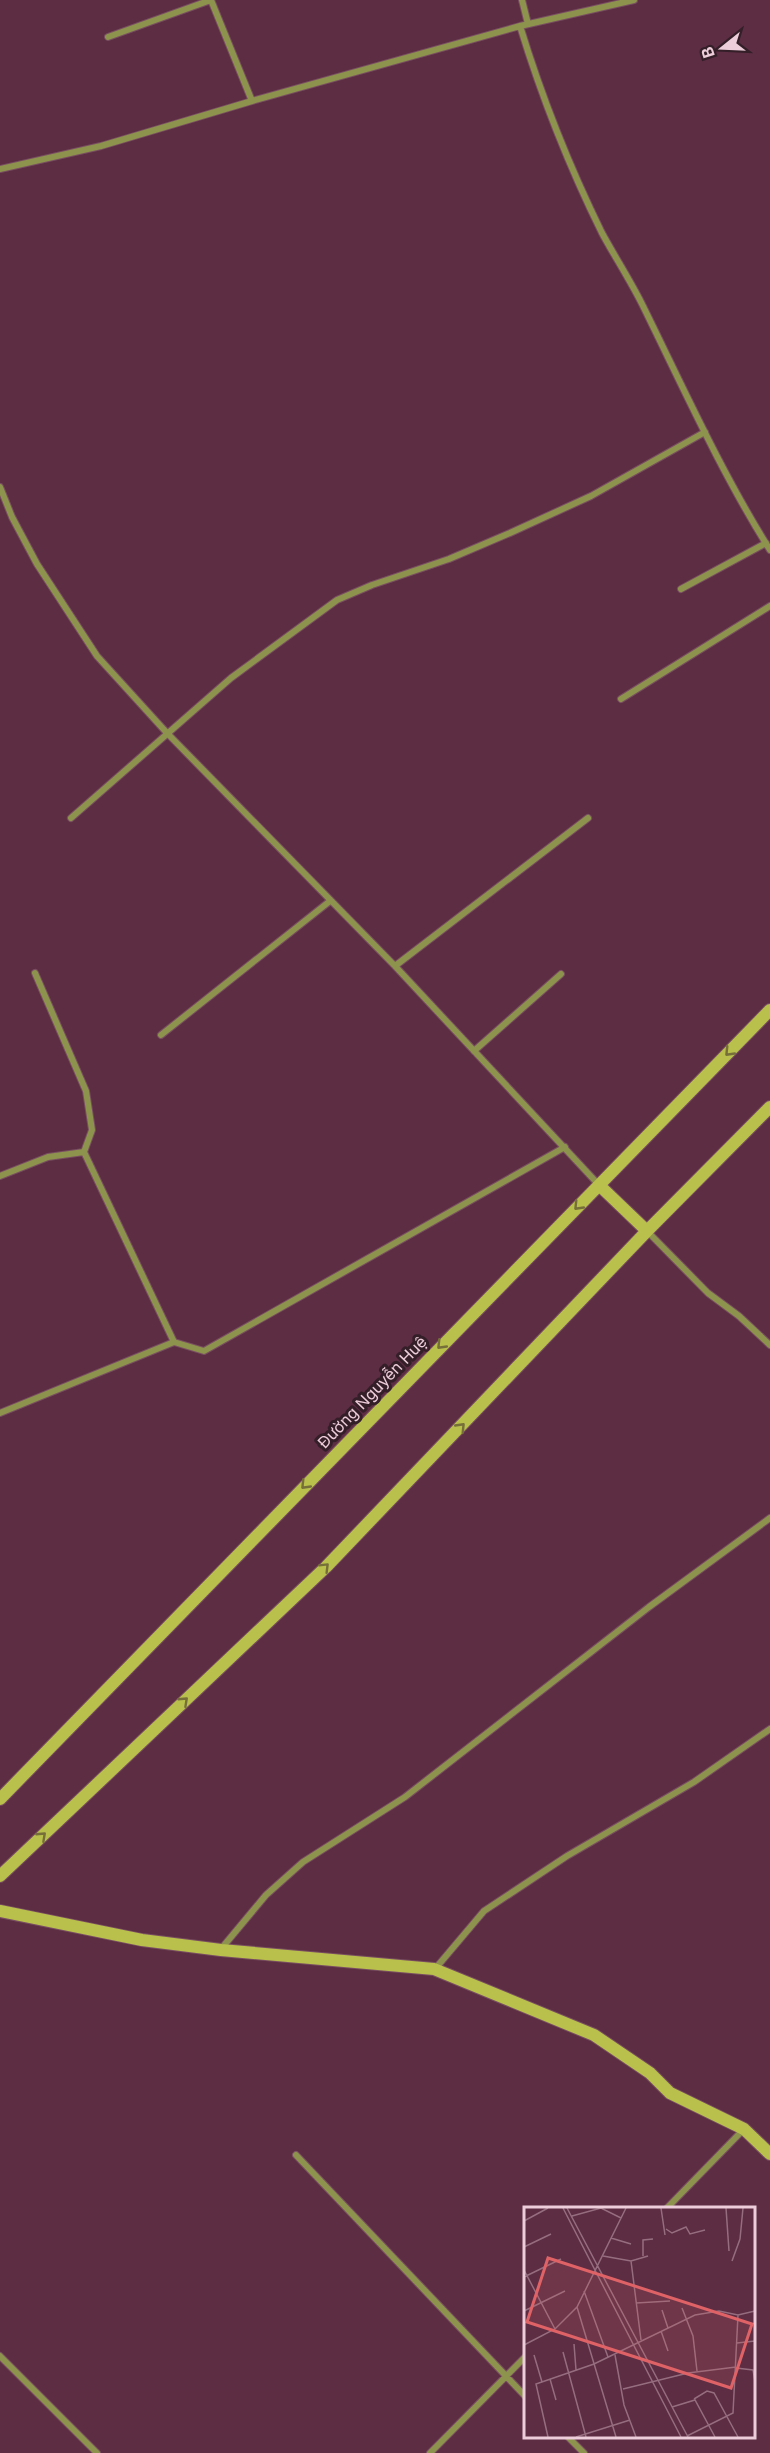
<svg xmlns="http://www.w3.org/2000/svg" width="770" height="2453" font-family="Inter,sans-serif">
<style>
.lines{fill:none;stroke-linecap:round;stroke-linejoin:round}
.street-casing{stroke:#794d61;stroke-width:8}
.secondary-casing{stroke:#794d61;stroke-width:14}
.street{stroke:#8d924d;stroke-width:6}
.secondary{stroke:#b9c04b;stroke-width:12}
.oneway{stroke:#766f3a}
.labels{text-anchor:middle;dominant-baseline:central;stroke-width:6;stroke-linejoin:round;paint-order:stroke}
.street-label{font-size:16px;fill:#eccdd9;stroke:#341e28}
.inset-road{fill:none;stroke:#966d7f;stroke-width:1.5}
.view{fill:#de6266;fill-opacity:0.15;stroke:#de6266;stroke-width:3}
.inset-edge{fill:none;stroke:#eccdd9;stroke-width:3}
</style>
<rect width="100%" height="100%" fill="#5c2d43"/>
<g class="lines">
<g class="street-casing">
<path id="street" d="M 211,0 L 252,101
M 522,0 L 528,24
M 520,26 C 542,98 569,166 602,233 C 615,257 630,280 642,304 C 683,387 721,472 770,550
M 108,37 L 211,0
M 0,169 L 101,146 L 252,101 L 520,26 L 634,0
M 0,487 L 12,517 L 37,564 L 97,656 L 167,733 L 395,966 L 599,1185
M 681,589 L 766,543
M 621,699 L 770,606
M 71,818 L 231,678 L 337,600 L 372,585 L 449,559 L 510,533 L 591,496 L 705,432
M 395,966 L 588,818
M 35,973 L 86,1091 L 92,1130 L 84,1152 L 174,1342 L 204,1351 L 565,1147
M 161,1035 L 330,901
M 474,1051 L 561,974
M 0,1176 L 48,1157 L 84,1152
M 647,1231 L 708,1293 L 739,1316 L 770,1345
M 0,1413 L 174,1342
M 221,1949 L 266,1895 L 303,1862 L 405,1797 L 649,1607 L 770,1518
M 435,1969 L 484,1911 L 567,1856 L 694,1782 L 770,1729
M 296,2155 L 526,2397
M 667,2208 L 744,2129
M 0,2356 L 97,2453
M 567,2436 L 584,2453
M 430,2453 L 526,2356"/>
</g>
<g class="secondary-casing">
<path id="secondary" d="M 599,1185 L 647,1231
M 0,1799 L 770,1010
M 0,1876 L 326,1567 L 647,1231 L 770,1107
M 0,1911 L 142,1940 L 221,1950 L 434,1969 L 594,2035 L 650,2073 L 670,2093 L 744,2129 L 770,2154"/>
</g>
<use href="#street" class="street"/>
<use href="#secondary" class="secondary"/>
</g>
<defs><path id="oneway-chevron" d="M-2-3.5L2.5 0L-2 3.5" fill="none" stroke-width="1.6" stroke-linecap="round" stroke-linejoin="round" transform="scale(1.5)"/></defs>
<g class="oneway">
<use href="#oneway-chevron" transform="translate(729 1052) rotate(134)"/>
<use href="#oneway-chevron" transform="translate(578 1206) rotate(134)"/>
<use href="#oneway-chevron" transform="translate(441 1345) rotate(134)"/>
<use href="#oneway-chevron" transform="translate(461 1427) rotate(-46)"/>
<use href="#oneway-chevron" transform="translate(305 1485) rotate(134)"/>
<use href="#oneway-chevron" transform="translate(325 1567) rotate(-45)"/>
<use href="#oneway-chevron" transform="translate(184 1701) rotate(-43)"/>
<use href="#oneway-chevron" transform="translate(42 1836) rotate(-43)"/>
</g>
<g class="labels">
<g class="street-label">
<text transform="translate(372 1392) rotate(-46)">Đường Nguyễn Huệ</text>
</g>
</g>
<g transform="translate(524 2207)">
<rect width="231" height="231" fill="#5c2d43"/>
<path class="inset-road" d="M 39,1 L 157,230M 43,1 L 164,230M 137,1 L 141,28M 202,1 L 205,44M 48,9 L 77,1 L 97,11M 0,14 L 24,1M 142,22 L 148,26 L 162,20 L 166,27 L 181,23M 87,31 L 107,37M 0,40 L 27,27M 79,49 L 107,54 L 124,49M 119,49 L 119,33 L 129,32M 107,54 L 117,133M 208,54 L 216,32 L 219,1M 0,63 L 31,122M 0,70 L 37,52M 60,84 L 84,150M 112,96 L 146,94M 53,100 L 92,230M 158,101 L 169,129 L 173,164M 138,103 L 144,121M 0,104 L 41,84M 137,124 L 144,144M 213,136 L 231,134M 50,137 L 52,163M 0,138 L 31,122 L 53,100 L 102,1M 39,145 L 62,230M 10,148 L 18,175M 91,148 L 100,198 L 112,230M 212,161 L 229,163 L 231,175M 26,172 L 32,193M 99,182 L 164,166 L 212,160M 170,192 L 183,184 L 190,186 L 214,230M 148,200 L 171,193 L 191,230M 163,229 L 209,206 L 214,108M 24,230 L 12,177 L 70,157 L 171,108 L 195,104 L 214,108 L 231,104M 52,230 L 106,213"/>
<path class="view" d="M 24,51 L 228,117 L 207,181 L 3,115 Z"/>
<rect width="231" height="231" class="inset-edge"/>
</g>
<g transform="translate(722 48) rotate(252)" stroke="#341e28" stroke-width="4.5" paint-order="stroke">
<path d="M0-4.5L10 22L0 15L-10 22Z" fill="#eccdd9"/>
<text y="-9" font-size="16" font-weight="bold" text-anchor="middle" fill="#eccdd9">B</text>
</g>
</svg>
